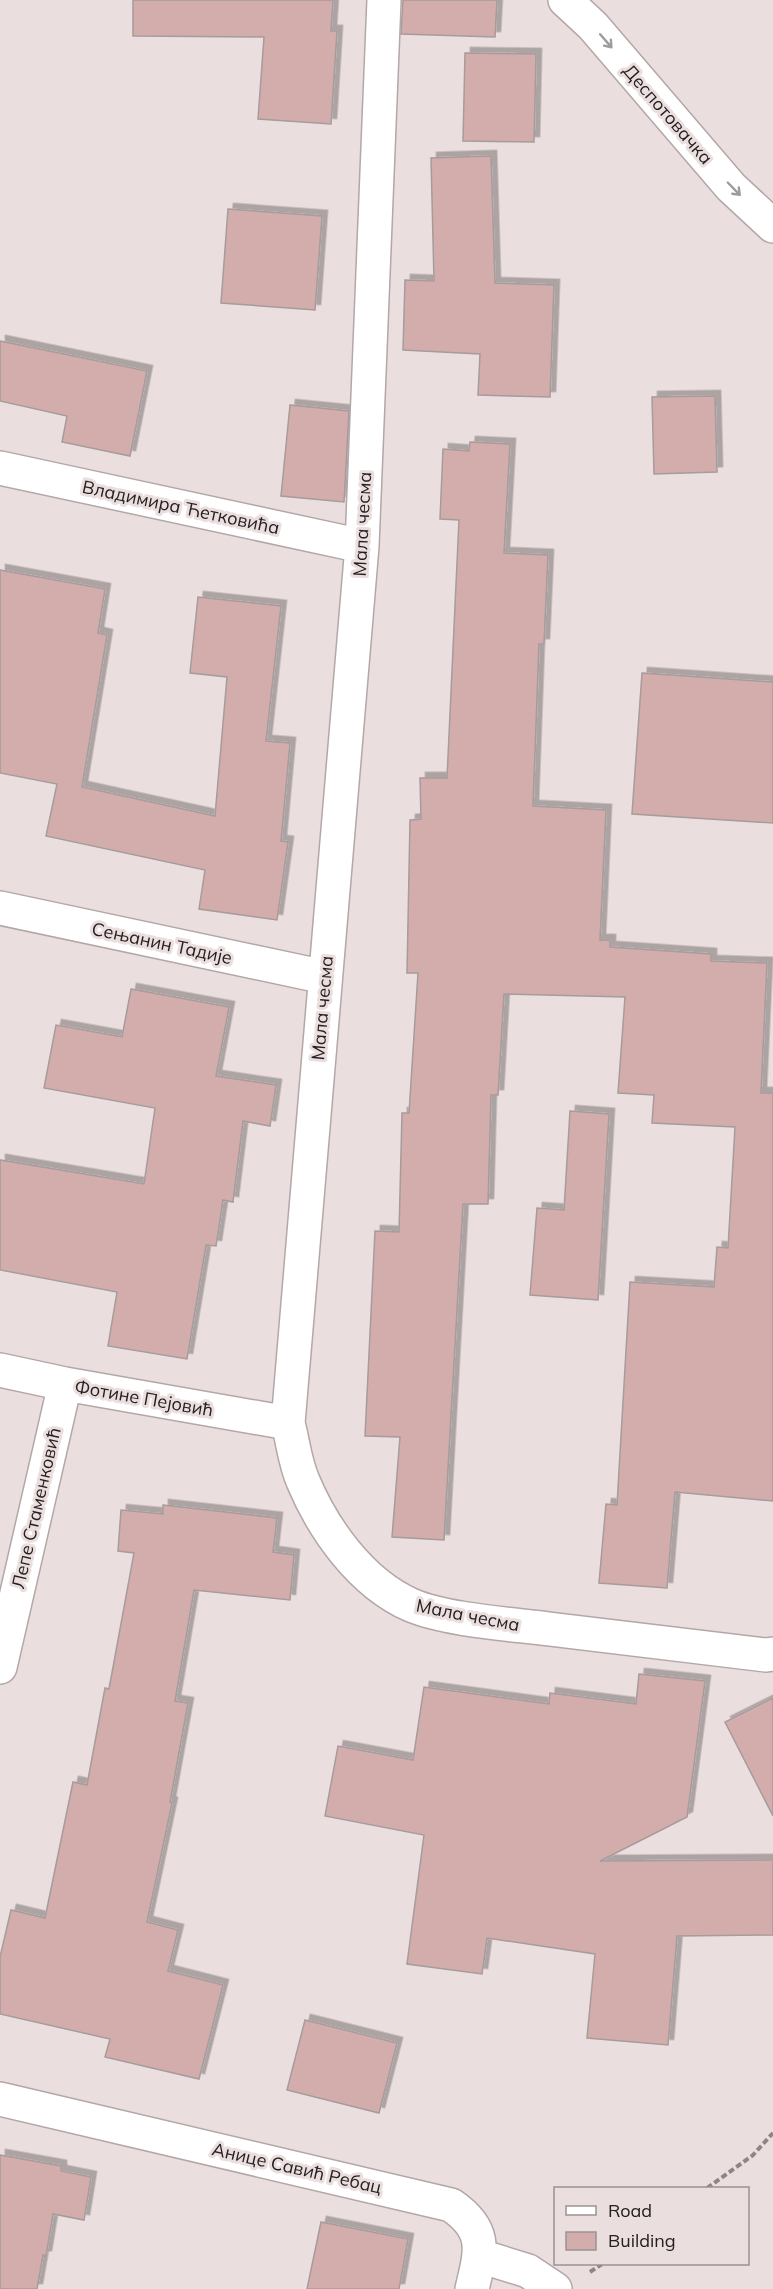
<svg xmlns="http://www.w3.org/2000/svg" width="773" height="2289" font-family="Mulish,sans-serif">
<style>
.building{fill:#d3adac;stroke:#a79b9b;stroke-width:1.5;filter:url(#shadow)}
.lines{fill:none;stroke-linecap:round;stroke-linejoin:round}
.minor-casing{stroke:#b3a7a7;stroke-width:36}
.path{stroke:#8f8585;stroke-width:4;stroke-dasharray:6 3;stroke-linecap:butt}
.minor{stroke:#fff;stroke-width:33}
.oneway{stroke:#9d9b9b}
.labels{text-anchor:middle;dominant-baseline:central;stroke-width:6;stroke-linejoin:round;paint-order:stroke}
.street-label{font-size:18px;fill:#252020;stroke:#ebdede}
</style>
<defs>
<filter id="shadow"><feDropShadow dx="5.5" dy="-5.5" stdDeviation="0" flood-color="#0004"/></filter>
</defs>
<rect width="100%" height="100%" fill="#ebdede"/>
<path class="building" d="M 133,0 L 333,0 L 331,31 L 337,31 L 331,124 L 258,119 L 264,37 L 133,36 Z
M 403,0 L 497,0 L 495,37 L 401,34 Z
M 465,53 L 536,54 L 534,142 L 463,141 Z
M 491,156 L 495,283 L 554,285 L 550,397 L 478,395 L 480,354 L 403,350 L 405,280 L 434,281 L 431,158 Z
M 228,209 L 322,216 L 315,310 L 221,303 Z
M 0,341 L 147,371 L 130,456 L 62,442 L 67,416 L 0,401 Z
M 715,396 L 717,472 L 654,474 L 652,397 Z
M 290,405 L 349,411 L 344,502 L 281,496 Z
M 470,442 L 510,444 L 504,553 L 548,555 L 544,644 L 539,644 L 533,806 L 606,810 L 600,940 L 610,940 L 610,947 L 711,954 L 711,961 L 767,963 L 761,1093 L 773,1093 L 773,1501 L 675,1492 L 667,1588 L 599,1583 L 606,1504 L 617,1505 L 630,1282 L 714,1287 L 717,1247 L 728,1248 L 735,1127 L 652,1123 L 654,1095 L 618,1093 L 625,997 L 504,994 L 498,1095 L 491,1095 L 488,1204 L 463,1204 L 444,1540 L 392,1537 L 400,1437 L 365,1436 L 375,1231 L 399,1232 L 402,1113 L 409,1113 L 418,973 L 407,973 L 410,820 L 421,819 L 420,778 L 447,778 L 459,520 L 440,519 L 443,449 L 469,451 Z
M 0,570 L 105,589 L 98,633 L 107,635 L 82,787 L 215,816 L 227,677 L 190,673 L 198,597 L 281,606 L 266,741 L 290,743 L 281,841 L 288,842 L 277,920 L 199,909 L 205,870 L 46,836 L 57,784 L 0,773 Z
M 642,673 L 773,682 L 773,823 L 632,814 Z
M 131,989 L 229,1007 L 216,1076 L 276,1085 L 270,1126 L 243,1121 L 233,1202 L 223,1200 L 216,1246 L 206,1245 L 187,1359 L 108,1346 L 117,1292 L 0,1270 L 0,1160 L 144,1184 L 155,1108 L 44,1088 L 56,1025 L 122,1037 Z
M 570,1111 L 609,1114 L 598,1300 L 530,1295 L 537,1208 L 564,1210 Z
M 163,1505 L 277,1518 L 273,1552 L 294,1555 L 290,1600 L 194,1590 L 175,1701 L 188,1703 L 170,1802 L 172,1803 L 147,1922 L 178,1930 L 168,1971 L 223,1985 L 199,2079 L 105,2057 L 110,2039 L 0,2014 L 0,1957 L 11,1910 L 45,1918 L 73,1782 L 87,1785 L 105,1688 L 109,1689 L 134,1553 L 118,1551 L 121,1510 L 163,1514 Z
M 639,1674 L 705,1681 L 687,1817 L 600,1861 L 773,1860 L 773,1935 L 677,1936 L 668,2045 L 587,2038 L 595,1954 L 487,1938 L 482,1974 L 407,1964 L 424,1835 L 325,1816 L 338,1746 L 413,1760 L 424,1687 L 549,1704 L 550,1693 L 636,1704 Z
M 773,1698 L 773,1816 L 725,1722 Z
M 305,2020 L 397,2043 L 379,2113 L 287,2090 Z
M 0,2155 L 61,2166 L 61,2171 L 91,2177 L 84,2220 L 53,2214 L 46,2256 L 43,2255 L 37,2289 L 0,2289 Z
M 321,2222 L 408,2239 L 399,2289 L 307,2289 Z"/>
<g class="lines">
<g class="minor-casing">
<path id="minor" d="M 384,0 L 362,546 L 288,1423 C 293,1442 295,1463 303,1481 C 323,1529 361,1583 411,1605 C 446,1620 510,1624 549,1629 C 622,1638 694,1647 766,1655 L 773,1654
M 565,0 L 593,26 L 731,187 L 773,226
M 0,468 L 362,546
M 0,908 L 325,977
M 0,1370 L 65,1384 L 288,1423
M 0,1667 L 65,1384
M 0,2099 L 451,2205 C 488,2230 481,2251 472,2289
M 480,2256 L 528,2271 L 555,2289"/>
</g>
<path class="path" d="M 707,2188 L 753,2155 L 773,2133
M 590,2272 L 602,2264"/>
<use href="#minor" class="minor"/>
</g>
<defs><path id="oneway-shaft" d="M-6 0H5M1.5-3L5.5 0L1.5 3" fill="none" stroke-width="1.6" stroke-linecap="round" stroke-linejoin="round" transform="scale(1.5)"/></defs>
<g class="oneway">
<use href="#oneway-shaft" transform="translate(606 41) rotate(49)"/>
<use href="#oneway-shaft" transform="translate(734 189) rotate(46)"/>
</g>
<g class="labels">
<g class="street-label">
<text transform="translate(668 114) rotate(49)">Деспотовачка</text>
<text transform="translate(181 507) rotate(12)">Владимира Ћетковића</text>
<text transform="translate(362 524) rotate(-87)">Мала чесма</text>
<text transform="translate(162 943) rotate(12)">Сењанин Тадије</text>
<text transform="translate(322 1008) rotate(-85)">Мала чесма</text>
<text transform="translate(144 1398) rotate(10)">Фотине Пејовић</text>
<text transform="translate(36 1508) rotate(-77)">Лепе Стаменковић</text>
<text transform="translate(468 1615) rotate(11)">Мала чесма</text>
<text transform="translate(297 2168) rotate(13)">Анице Савић Ребац</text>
</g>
</g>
<rect x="554" y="2187" width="195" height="78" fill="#ebdede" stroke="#9c9292" stroke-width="1.5"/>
<rect x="566" y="2206" width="30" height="9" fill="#ffffff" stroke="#9c9292" stroke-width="1.5"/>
<text x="608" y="2217" font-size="18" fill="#252020">Road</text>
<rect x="566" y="2232" width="30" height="18" fill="#d3adac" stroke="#9c9292" stroke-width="1.5"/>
<text x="608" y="2247" font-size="18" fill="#252020">Building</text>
</svg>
